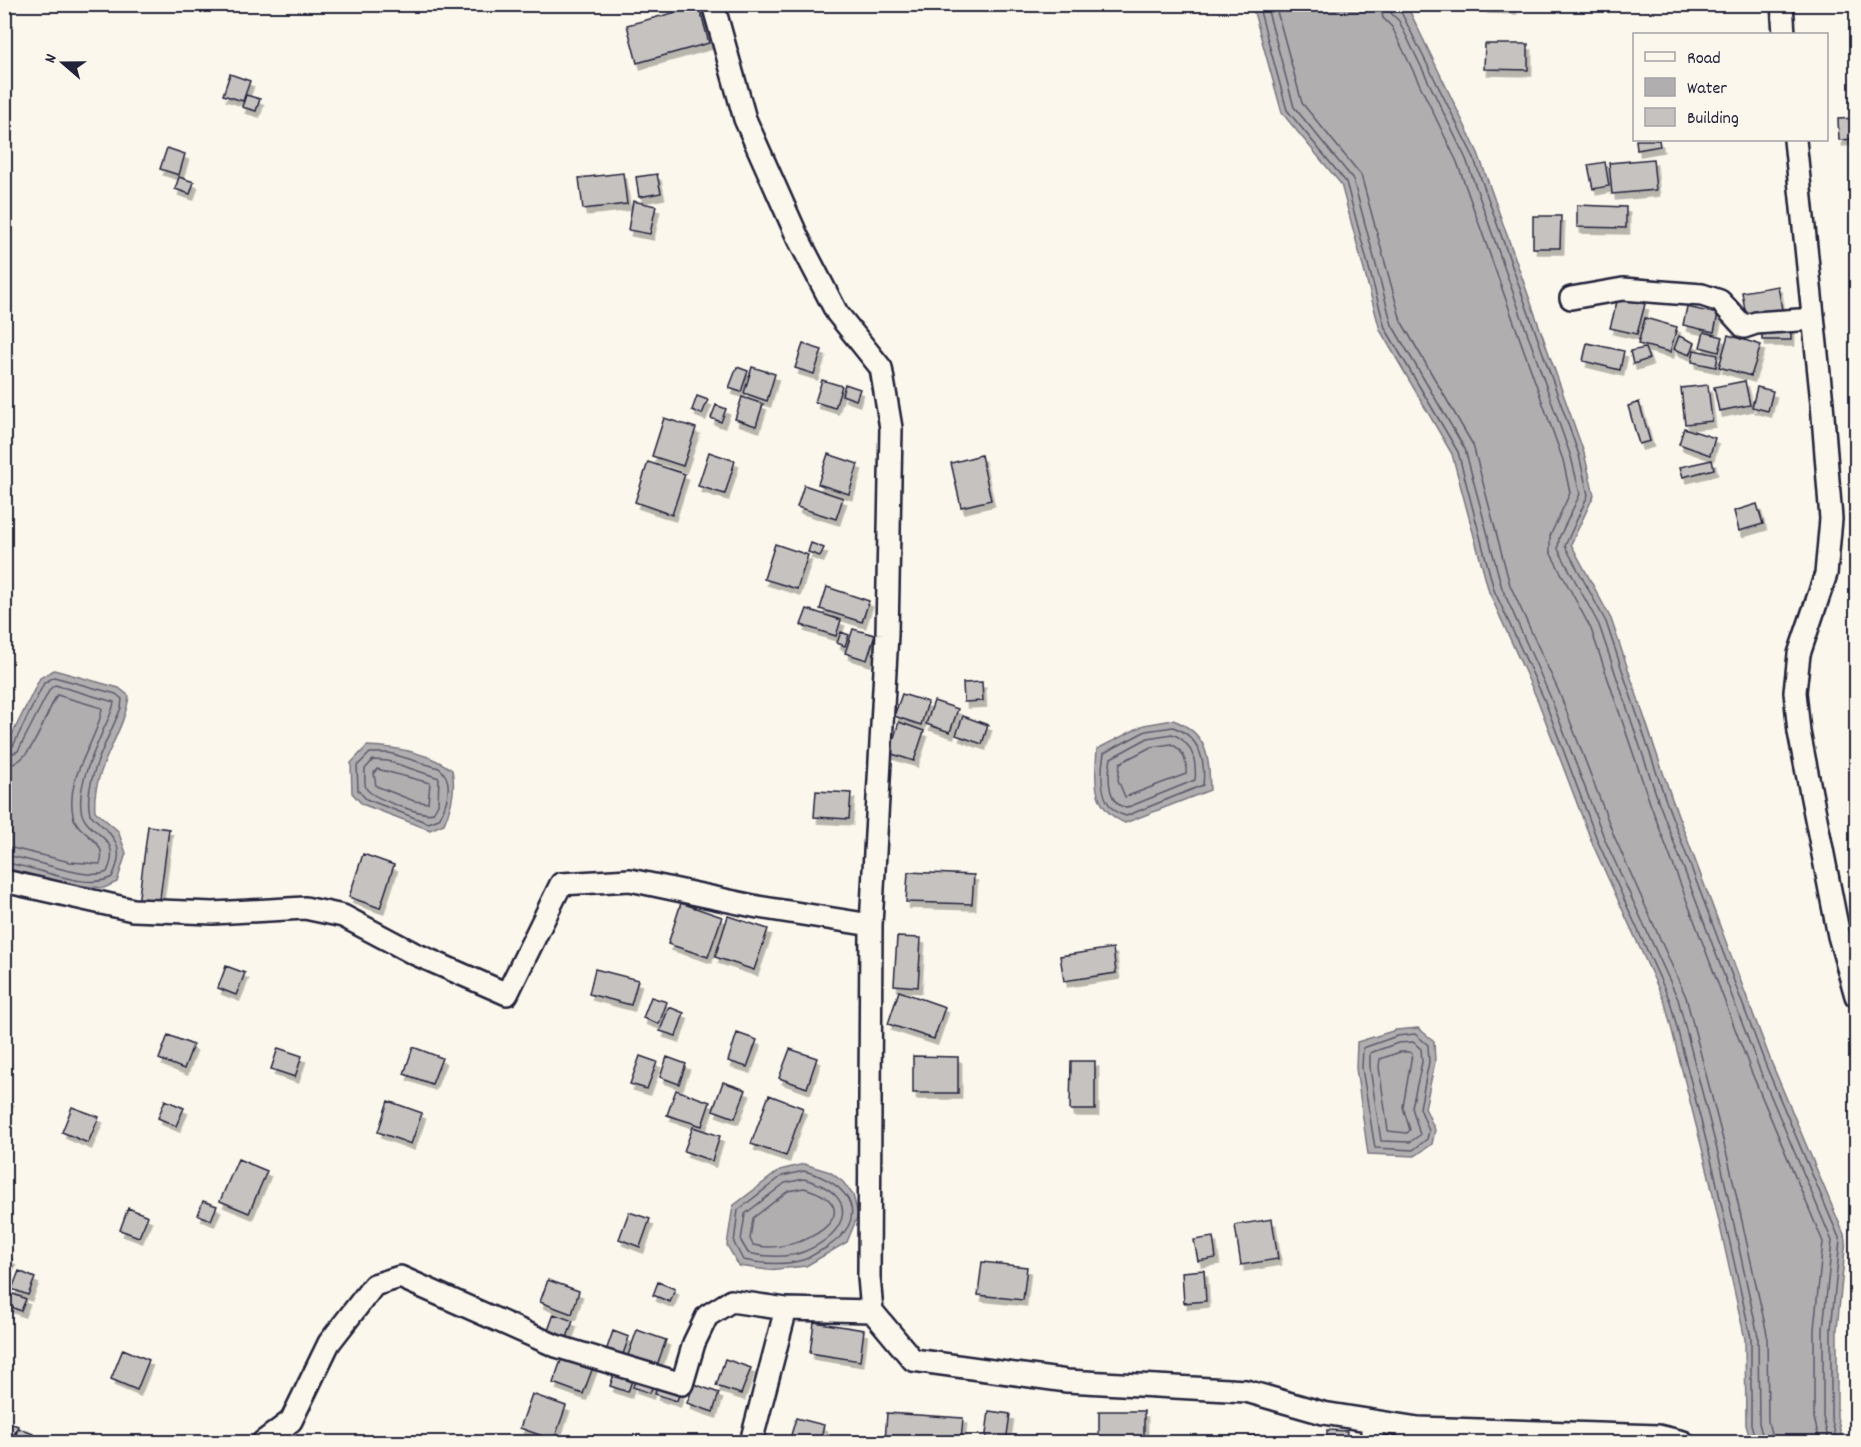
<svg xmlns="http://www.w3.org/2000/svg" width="1861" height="1447" font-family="Dekko,sans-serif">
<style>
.water{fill:#b1aeb0;stroke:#787681;stroke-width:1.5}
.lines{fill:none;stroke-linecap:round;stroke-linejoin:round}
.shore{stroke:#5b5a6a;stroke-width:1.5}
.building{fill:#c6c2c0;stroke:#22223b;stroke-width:1.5;filter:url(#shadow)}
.minor-casing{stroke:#22223b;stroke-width:26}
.minor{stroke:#fbf7ec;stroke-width:21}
</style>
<defs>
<filter id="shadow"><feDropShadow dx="3.5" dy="6" stdDeviation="0" flood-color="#0004"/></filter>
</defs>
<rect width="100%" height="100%" fill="#fbf7ec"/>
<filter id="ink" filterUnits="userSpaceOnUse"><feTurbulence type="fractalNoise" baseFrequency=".0167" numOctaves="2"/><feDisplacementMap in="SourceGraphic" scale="12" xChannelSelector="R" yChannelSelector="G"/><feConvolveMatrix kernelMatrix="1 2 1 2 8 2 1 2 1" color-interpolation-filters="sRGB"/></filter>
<g filter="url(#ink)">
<path class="water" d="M 1252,5 L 1400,5 L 1410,12 L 1478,153 L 1584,453 L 1594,495 L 1571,544 L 1611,619 L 1672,799 L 1772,1064 L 1846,1239 L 1837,1329 L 1837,1417 L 1843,1442 L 1751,1442 L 1746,1425 L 1745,1339 L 1708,1172 L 1665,1003 L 1593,845 L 1538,701 L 1489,592 L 1452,454 L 1380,330 L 1341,184 L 1282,113 Z
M 54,670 L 119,688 L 129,696 C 124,735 91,770 95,811 L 118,831 L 126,853 L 117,882 L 104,888 L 66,884 L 5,868 L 5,749 L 40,678 Z
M 1173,720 C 1208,733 1209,757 1210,790 L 1125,823 C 1091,808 1095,781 1097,749 L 1144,725 Z
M 367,746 C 395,747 429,753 452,770 C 456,789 452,806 444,824 L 430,830 L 362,804 L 352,793 L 351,763 Z
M 1418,1028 L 1434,1041 L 1435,1062 L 1425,1108 L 1435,1130 L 1432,1144 L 1415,1156 L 1368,1154 L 1356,1068 L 1357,1042 L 1396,1030 Z
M 804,1164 L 830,1172 L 843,1182 L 853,1195 L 858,1215 L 847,1242 L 806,1266 L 768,1270 L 739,1266 L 727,1245 L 733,1206 L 780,1170 Z"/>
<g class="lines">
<path class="shore" d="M 1258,4 L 1287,110 L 1346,182 L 1385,328 L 1458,452 L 1494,590 L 1544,699 L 1598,842 L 1670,1001 L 1714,1171 L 1751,1338 L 1751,1424 L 1756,1442
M 1266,4 L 1294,107 L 1353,179 L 1392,325 L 1465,449 L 1502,588 L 1550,696 L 1605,840 L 1678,999 L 1722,1169 L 1758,1336 L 1759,1423 L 1764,1442
M 1275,4 L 1302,103 L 1361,175 L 1401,321 L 1473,445 L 1510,585 L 1559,692 L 1614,836 L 1686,997 L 1730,1167 L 1767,1334 L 1768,1421 L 1773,1442
M 1380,4 L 1383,18 L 1392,27 L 1457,162 L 1563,460 L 1570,493 L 1550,536 L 1550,552 L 1591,629 L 1651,806 L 1751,1071 L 1823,1242 L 1814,1329 L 1814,1418 L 1820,1442
M 1389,4 L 1391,13 L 1399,21 L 1466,159 L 1571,457 L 1580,494 L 1559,538 L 1558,549 L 1599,625 L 1659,803 L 1759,1068 L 1832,1241 L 1823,1329 L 1823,1417 L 1829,1442
M 1397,4 L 1473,156 L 1579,455 L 1588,495 L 1565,546 L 1606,622 L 1666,801 L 1766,1066 L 1840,1240 L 1831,1329 L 1831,1417 L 1837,1442
M 1173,727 C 1199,736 1206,760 1203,785 L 1126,816 C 1099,809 1100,776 1104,753 L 1146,731 Z
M 1172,734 C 1192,741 1197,761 1195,780 L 1126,808 C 1106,803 1108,774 1111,758 L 1148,738 Z
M 1171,744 C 1184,750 1187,761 1186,774 L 1125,797 L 1118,780 L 1120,763 L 1151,747 Z
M 4,750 L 13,746 L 44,683 L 54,677 L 116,694 L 122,699 L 121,708 C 109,737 82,784 90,814 C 112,836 128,844 112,877 C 86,892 34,865 4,863
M 370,753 L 389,753 L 439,768 C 455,780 447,804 439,819 L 428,823 L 366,799 L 358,790 L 357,766 Z
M 4,757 L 18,751 L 50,689 L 55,685 L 114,702 C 113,711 108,720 104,728 C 94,753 78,782 81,809 C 84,837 125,833 107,872 C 88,882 28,857 4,855
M 373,760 L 388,761 L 439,778 L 438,804 L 433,813 C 425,817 371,798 366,788 C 364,783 365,775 365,769 Z
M 4,766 C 33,765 44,716 57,695 L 102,708 C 97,744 65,775 73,815 C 77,836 109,839 100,864 L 70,862 L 4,846
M 377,769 L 430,783 L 428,803 L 414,801 L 376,786 L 374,773 Z
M 1415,1034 L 1428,1045 L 1429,1062 L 1420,1108 L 1429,1131 L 1427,1139 L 1413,1150 L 1375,1148 L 1362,1068 L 1363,1048 L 1397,1036 Z
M 1413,1042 L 1421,1049 L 1422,1062 L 1412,1107 L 1420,1135 L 1410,1142 L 1381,1141 L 1370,1068 L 1370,1053 L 1398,1043 Z
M 1400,1052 L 1410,1052 L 1412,1054 L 1403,1107 L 1410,1130 L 1407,1133 L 1388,1131 L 1379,1067 L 1380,1059 Z
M 804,1171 C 851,1183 873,1220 824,1249 C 817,1252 810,1258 803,1260 C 785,1265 762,1264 743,1260 L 734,1243 L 738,1210 L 782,1176 Z
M 804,1179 C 860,1194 851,1233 803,1252 C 787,1258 764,1257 748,1253 L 741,1241 L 745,1214 L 785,1183 Z
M 804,1188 C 878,1209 799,1257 753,1245 L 750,1239 L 753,1218 L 788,1191 Z"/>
</g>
<path class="building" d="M 1484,4 L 1513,4 L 1513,8 L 1484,7 Z
M 699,6 L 709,43 L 637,63 L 627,25 Z
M 1485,44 L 1528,44 L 1528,70 L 1484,69 Z
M 230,74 L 250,81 L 243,101 L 223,95 Z
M 246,95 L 260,99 L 256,111 L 242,107 Z
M 1856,118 L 1856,139 L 1839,140 L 1838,119 Z
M 1636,140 L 1659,140 L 1660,146 L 1637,150 Z
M 167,148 L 185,154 L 179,175 L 160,169 Z
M 1653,159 L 1656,190 L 1612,194 L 1609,163 Z
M 1605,162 L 1609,186 L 1593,189 L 1588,165 Z
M 623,173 L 627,204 L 583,209 L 579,178 Z
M 657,174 L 661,193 L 639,197 L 636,177 Z
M 179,177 L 194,182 L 190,194 L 175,189 Z
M 633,201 L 656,206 L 650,234 L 628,230 Z
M 1577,205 L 1626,207 L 1626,228 L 1577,227 Z
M 1533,216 L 1561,216 L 1560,248 L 1533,248 Z
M 1778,286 L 1782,310 L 1746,316 L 1742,292 Z
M 1618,298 L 1645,304 L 1637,334 L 1610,328 Z
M 1687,307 L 1718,314 L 1714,332 L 1683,325 Z
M 1645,318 L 1677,327 L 1670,352 L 1638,344 Z
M 1762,326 L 1791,326 L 1791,340 L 1762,340 Z
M 1704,332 L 1723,337 L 1719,352 L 1700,347 Z
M 1728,335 L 1761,345 L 1751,376 L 1719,367 Z
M 1679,336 L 1695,343 L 1690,355 L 1674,349 Z
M 1587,343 L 1624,351 L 1620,370 L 1583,361 Z
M 803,344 L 822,350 L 814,374 L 795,368 Z
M 1645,348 L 1649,359 L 1633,364 L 1630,351 Z
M 1694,350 L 1718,355 L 1716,367 L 1692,362 Z
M 737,367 L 748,371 L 741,392 L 729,388 Z
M 752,367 L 775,374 L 767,401 L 744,393 Z
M 822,380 L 842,386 L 835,408 L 815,402 Z
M 1745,381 L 1750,405 L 1719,411 L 1714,387 Z
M 845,384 L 860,389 L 856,400 L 842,395 Z
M 1708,385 L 1712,421 L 1685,424 L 1681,388 Z
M 1757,387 L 1773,391 L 1768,411 L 1752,407 Z
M 697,396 L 708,400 L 702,414 L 692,410 Z
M 742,397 L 763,404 L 756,426 L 735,419 Z
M 1639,402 L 1650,441 L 1639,444 L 1628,406 Z
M 716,405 L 726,409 L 721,422 L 711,418 Z
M 664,418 L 696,428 L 683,466 L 652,456 Z
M 1684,428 L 1715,438 L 1710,455 L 1679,444 Z
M 709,452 L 735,461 L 725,494 L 698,486 Z
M 828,454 L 858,464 L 849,494 L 818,484 Z
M 981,455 L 991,500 L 961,507 L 951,463 Z
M 1712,460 L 1714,469 L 1683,477 L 1680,467 Z
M 648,462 L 685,474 L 672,515 L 635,502 Z
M 804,485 L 843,498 L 836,519 L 797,507 Z
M 1757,504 L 1763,524 L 1739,531 L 1734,511 Z
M 811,543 L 824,548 L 820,556 L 808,552 Z
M 775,544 L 808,555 L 797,589 L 764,579 Z
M 827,587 L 869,601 L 862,622 L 820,609 Z
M 807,609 L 841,620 L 836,636 L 801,625 Z
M 853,629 L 875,635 L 867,660 L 845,653 Z
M 841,632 L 849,635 L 845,646 L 837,643 Z
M 982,682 L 983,701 L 964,702 L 963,683 Z
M 902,694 L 928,702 L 921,725 L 894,716 Z
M 934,701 L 958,709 L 950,732 L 926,724 Z
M 963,716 L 988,725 L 982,744 L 956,735 Z
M 899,722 L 924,731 L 914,761 L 889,753 Z
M 816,791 L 851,793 L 849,819 L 814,817 Z
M 148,826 L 169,829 L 159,906 L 138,904 Z
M 363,854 L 394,865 L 380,908 L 349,897 Z
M 908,872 L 974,875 L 972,904 L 906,902 Z
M 681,903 L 722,917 L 708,957 L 668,944 Z
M 728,916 L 768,929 L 754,970 L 715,957 Z
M 897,937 L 921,938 L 918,987 L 894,985 Z
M 1113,948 L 1116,973 L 1064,981 L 1060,956 Z
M 226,966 L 245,973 L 236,995 L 218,988 Z
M 595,969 L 638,980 L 631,1005 L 589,994 Z
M 899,991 L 945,1007 L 934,1039 L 888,1024 Z
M 651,997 L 667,1002 L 659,1024 L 643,1018 Z
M 669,1007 L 684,1013 L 676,1036 L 660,1031 Z
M 737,1033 L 757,1040 L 747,1067 L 728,1061 Z
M 168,1035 L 193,1045 L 184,1069 L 159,1059 Z
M 413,1047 L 442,1058 L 432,1084 L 404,1074 Z
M 278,1048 L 302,1056 L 295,1077 L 271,1069 Z
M 790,1049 L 817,1058 L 807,1088 L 779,1078 Z
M 640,1056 L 657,1062 L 647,1089 L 630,1084 Z
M 913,1056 L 958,1057 L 958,1093 L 913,1093 Z
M 667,1057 L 686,1064 L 679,1084 L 660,1077 Z
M 1071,1061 L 1095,1061 L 1095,1110 L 1070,1110 Z
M 723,1082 L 746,1090 L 735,1118 L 713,1110 Z
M 676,1090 L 710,1102 L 702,1126 L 667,1115 Z
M 769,1095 L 803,1108 L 786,1156 L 751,1144 Z
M 4,1097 L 10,1099 L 4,1111 Z
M 165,1100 L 184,1108 L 176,1126 L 158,1118 Z
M 388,1101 L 422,1113 L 411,1144 L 378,1132 Z
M 72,1107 L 99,1117 L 88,1143 L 62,1132 Z
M 693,1127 L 720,1136 L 712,1161 L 684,1151 Z
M 238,1159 L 267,1171 L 249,1213 L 220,1201 Z
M 203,1201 L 217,1206 L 211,1220 L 198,1215 Z
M 128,1208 L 148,1216 L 139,1237 L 120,1230 Z
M 629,1212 L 650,1219 L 640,1247 L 619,1239 Z
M 1272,1219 L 1278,1259 L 1241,1265 L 1235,1225 Z
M 1213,1237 L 1216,1258 L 1198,1261 L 1194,1240 Z
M 4,1256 L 12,1259 L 4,1276 Z
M 982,1262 L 1027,1267 L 1023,1300 L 978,1295 Z
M 1204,1270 L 1206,1301 L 1184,1303 L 1182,1272 Z
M 19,1271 L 35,1278 L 28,1295 L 12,1289 Z
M 548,1280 L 579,1291 L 572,1314 L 540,1302 Z
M 658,1282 L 675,1289 L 670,1302 L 653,1295 Z
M 8,1292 L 26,1299 L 21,1311 L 4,1304 Z
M 554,1314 L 573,1321 L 565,1343 L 546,1336 Z
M 814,1322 L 864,1330 L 860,1361 L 810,1353 Z
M 637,1330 L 666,1340 L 656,1368 L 627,1358 Z
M 613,1331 L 629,1337 L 621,1360 L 605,1354 Z
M 123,1349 L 149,1360 L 137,1390 L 111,1379 Z
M 564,1352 L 595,1362 L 583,1394 L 553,1383 Z
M 725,1359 L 751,1368 L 741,1394 L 716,1386 Z
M 617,1366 L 635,1372 L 628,1392 L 610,1386 Z
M 638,1373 L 655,1379 L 650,1393 L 633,1387 Z
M 659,1380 L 681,1388 L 677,1401 L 655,1394 Z
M 694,1384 L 719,1393 L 713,1412 L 687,1403 Z
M 532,1394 L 566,1406 L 554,1440 L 520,1428 Z
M 989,1411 L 1010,1414 L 1006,1442 L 985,1442 Z
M 1099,1411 L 1144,1411 L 1144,1442 L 1099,1442 Z
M 887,1413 L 963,1418 L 961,1442 L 885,1442 Z
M 796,1418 L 824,1425 L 820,1442 L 789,1442 Z
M 4,1421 L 18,1426 L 11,1442 L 4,1442 Z
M 18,1428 L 33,1434 L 30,1442 L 14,1442 Z
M 1327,1430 L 1347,1431 L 1346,1442 L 1327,1442 Z
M 1280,1435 L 1280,1442 L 1249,1442 L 1249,1436 Z
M 1310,1436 L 1324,1437 L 1324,1442 L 1309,1442 Z"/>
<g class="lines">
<g class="minor-casing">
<path id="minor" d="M 1782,4 L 1784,34
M 1795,140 L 1822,403 L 1831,519 L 1826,574 L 1799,654 L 1795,692 L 1799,732 L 1839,936 L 1856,996
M 1571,298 L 1623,289 L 1702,295 L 1720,301 L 1744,327 L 1756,323 L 1813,319
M 4,881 L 133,910 L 213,913 L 305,908 L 343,916 L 413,953 L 507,994 L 561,884 L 630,880 L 758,907 L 871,925
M 872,1311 L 913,1360 L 1067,1381 L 1246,1391 L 1323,1413 L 1418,1428 L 1658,1436 L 1683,1442
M 1372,1421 L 1372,1442
M 263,1442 L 291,1421 L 329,1343 L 374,1285 L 400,1277 L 556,1346 L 682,1384 L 694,1343 L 707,1316 L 731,1301 L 786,1309 L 872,1311 L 869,1277 L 871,925 L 887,634 L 891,428 L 881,368 L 837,313 L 798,238 L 745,119 L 713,4
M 751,1442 L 786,1309"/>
</g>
<use href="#minor" class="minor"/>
</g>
</g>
<rect width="1861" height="1447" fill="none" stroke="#fbf7ec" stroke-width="24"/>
<rect x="12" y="12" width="1837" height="1423" fill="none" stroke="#22223b" stroke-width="2" filter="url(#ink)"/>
<rect x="1633" y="33" width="195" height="108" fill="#fbf7ec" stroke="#a4a2a5" stroke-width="1.5"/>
<rect x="1645" y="52" width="30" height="9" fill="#fbf7ec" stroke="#a4a2a5" stroke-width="1.5"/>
<text x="1687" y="63" font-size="18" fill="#22223b">Road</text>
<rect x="1645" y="78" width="30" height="18" fill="#b1aeb0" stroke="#a4a2a5" stroke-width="1.5"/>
<text x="1687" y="93" font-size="18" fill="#22223b">Water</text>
<rect x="1645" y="108" width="30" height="18" fill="#c6c2c0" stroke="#a4a2a5" stroke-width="1.5"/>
<text x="1687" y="123" font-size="18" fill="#22223b">Building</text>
<g transform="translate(63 63) rotate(290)" stroke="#fbf7ec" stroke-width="4.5" paint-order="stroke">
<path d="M0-4.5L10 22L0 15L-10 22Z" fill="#22223b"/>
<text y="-9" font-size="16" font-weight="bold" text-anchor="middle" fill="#22223b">N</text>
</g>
</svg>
